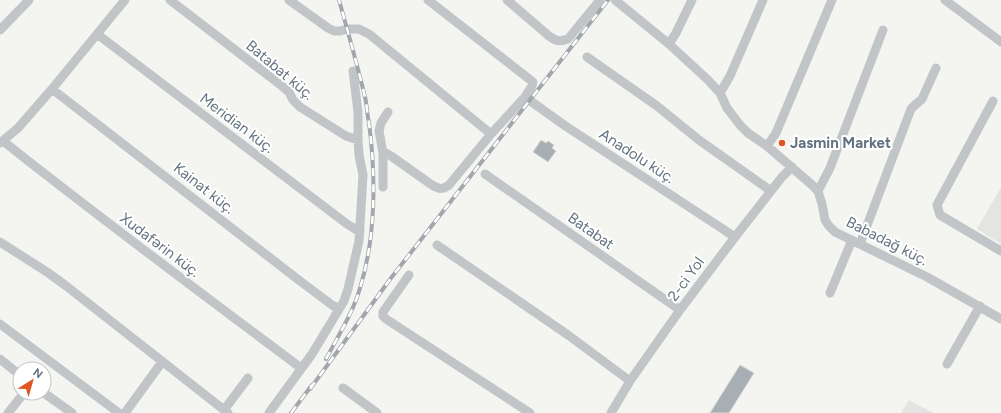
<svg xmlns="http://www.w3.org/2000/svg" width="1001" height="413" font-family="Figtree,sans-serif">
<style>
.built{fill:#e4e5e3}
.building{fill:#a7afb5;stroke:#d5d5d3}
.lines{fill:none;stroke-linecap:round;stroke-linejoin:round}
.street{stroke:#c1c5c8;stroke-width:9}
.rail-casing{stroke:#a2a7ad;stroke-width:4}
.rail{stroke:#fff;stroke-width:2.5;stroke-dasharray:8;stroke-linecap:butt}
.poi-dot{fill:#e05524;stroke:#fff;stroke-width:1.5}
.labels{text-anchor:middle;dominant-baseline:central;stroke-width:4;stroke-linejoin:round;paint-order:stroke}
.street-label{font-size:15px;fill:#637381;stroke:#fff}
.poi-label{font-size:15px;font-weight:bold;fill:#637381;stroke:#fff;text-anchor:start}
</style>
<rect width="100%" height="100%" fill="#f4f4f0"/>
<path class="built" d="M 1001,187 L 1001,244 L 977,229 Z
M 909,400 L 934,413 L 901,413 Z"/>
<path class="building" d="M 541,140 L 546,143 L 548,141 L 554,145 L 552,148 L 556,151 L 548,162 L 533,152 Z
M 740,365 L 754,373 L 729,413 L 710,413 Z"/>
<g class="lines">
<path class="street" d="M 170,0 L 282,86 L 289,92 L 293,100 L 300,107 L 346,136 L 358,140
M 289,0 L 328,28 L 334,31 L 340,31 L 347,29 L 359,29 L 369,34 L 491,134
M 507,0 L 549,36 C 556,41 559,42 568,39 L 600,0
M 615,0 L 669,44 L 708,80 L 720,93 L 727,108 L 740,125 L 748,133 L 767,146 L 811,184 L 818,191 L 822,204 L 825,220 L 829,226 L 835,232 L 927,277 L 1001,319
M 945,0 L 1001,42
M 0,30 L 29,0
M 97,34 L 347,224 L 355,229 L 360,231
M 669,44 L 676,33 L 692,0
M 587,57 L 657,106 L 699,140 L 771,191
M 52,89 L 300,281 L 332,305 L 339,309
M 720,93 L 730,76 L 763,0
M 525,97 L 564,125 L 735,237
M 993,101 L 937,205 L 940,215 L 1001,251
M 3,141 C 101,219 201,293 301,368
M 0,143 L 18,128 L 52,89 L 125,0
M 767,146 L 776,133 L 832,0
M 383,153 L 386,153 L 391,156 L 432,185 C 439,189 442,190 449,185 L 491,134 L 525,97 L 532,86 L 533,82 L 428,0
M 485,174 L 680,310
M 383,187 L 383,153 L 379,131 L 381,123 L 388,112
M 818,191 L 830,168 L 883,30
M 0,242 L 47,272 L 65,285 L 228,413
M 860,244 L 911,109 L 915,105 L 922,99 L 936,68
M 437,245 L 568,335 L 630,381
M 409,275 L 383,312 L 383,316 L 386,319 L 530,413
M 830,293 L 852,240
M 0,324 L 119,413
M 0,359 L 20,375
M 947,364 L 980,306
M 343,388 L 377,413
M 44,393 L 72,413
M 224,410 L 248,378
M 8,413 L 24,393
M 125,413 L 162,362
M 269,413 L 312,354 L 344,301 L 348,289 L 359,241 L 363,175 L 359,155 L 358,140 L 358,112 L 353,71
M 611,413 L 630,381 L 680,310 L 735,237 L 782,177 L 792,167"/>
<g class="rail-casing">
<path id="rail" d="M 326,359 C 338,336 353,313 360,288 C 376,237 376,176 369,123 C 367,115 367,105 365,97 C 357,64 348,32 339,0
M 310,389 L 391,278 L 608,0
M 291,413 L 312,385"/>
</g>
<use href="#rail" class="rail"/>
</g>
<circle class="poi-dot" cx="782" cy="143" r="4"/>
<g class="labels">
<g class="street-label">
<text transform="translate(280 70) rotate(40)">Batabat küç.</text>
<text transform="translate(237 123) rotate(37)">Meridian küç.</text>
<text transform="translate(637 156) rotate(33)">Anadolu küç.</text>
<text transform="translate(204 188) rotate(38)">Kainat küç.</text>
<text transform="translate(591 231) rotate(35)">Batabat</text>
<text transform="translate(887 241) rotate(27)">Babadağ küç.</text>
<text transform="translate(160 245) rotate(37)">Xudafərin küç.</text>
<text transform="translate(686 279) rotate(-54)">2-ci Yol</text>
</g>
<g class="poi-label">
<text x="790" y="143">Jasmin Market</text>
</g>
</g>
<g transform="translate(32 381) rotate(37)"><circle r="19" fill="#ffffff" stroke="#c1c7cd"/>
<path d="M0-3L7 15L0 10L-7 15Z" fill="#e05524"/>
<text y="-6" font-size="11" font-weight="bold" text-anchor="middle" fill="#637381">N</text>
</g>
</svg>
